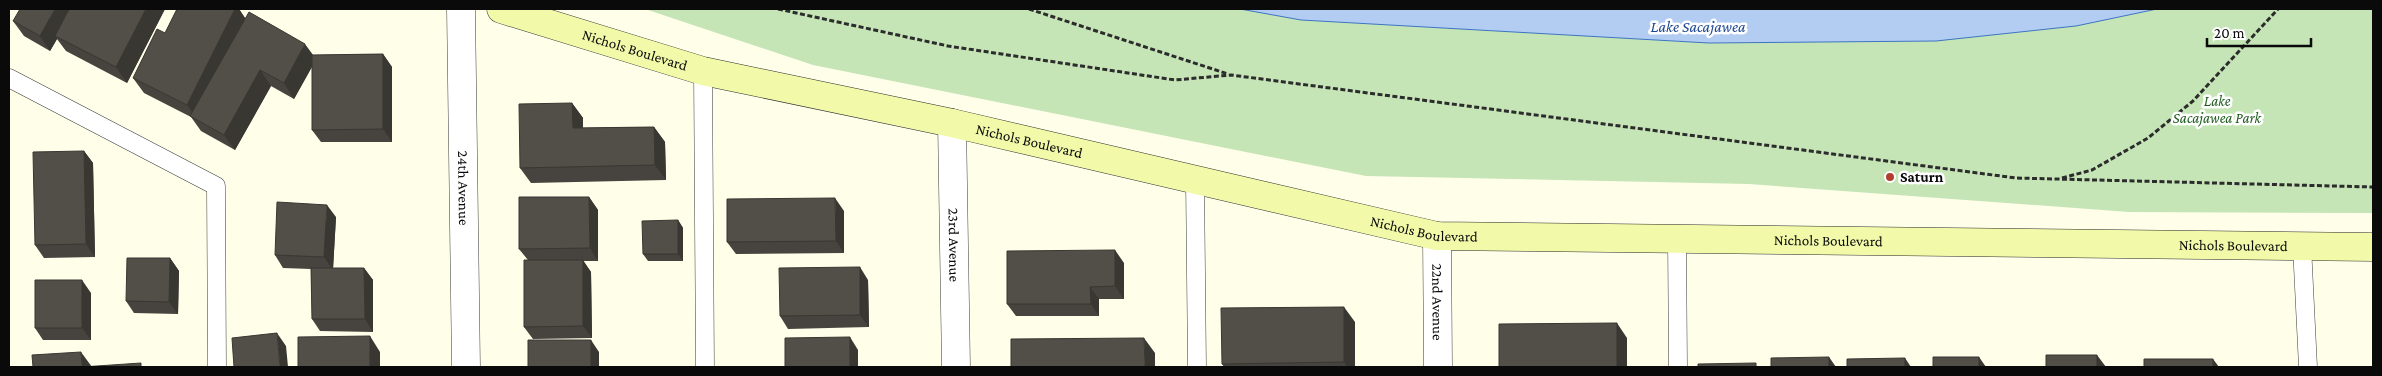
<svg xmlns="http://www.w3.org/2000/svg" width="2382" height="376" font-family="'Crimson Pro',serif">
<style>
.green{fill:#c5e5b6}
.water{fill:#b2cdf1;stroke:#3e74c3}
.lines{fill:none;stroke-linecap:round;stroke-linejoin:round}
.lane-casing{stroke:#3d3d3d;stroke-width:19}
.street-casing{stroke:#3d3d3d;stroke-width:29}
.secondary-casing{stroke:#2c2c2c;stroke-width:29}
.path{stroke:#2c2c2c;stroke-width:3;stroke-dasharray:5 2.5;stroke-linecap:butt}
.lane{stroke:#fff;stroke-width:18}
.street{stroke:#fff;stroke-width:28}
.secondary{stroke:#f2f9a9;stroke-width:28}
.wall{fill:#47433e}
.shaded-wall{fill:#393732}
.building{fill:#524e48;stroke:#393732}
.poi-dot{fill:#b0402d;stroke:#fff;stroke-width:2}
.labels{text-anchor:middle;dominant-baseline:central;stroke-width:5;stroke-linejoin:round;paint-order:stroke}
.street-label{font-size:15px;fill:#0a0a0a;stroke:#fff}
.park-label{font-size:15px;font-style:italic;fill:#215d20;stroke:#fff}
.poi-label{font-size:15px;font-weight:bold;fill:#0a0a0a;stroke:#fff;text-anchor:start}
.water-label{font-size:16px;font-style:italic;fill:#1e4892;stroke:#fff}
</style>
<rect width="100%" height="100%" fill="#fefee9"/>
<path class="green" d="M 645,9 L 2373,9 L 2373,213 L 2129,212 L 1749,184 L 1366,176 L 813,65 Z"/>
<path class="water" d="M 1240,9 L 2157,9 L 2076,26 L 1936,41 L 1709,43 L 1301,20 Z"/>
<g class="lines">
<g class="lane-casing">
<path id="lane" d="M 703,71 L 705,367
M 9,78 L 216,186 L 217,367
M 1195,180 L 1197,367
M 1677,239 L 1678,367
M 2302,246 L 2308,367"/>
</g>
<g class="street-casing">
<g id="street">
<path id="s1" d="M 461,9 L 466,367"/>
<path id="s2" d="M 952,123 L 956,367"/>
<path id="s3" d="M 1437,236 L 1438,367"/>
</g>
</g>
<g class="secondary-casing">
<g id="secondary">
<path id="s4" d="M 501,9 L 703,71 L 952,123 L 1437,236 L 2373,247"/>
</g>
</g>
<path class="path" d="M 778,9 L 948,46 L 1175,80 L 1231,75 L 2016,178 L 2373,187
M 1029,9 L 1228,74
M 2062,178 L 2092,170 L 2148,138 L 2193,101 L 2278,9"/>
<use href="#lane" class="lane"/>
<use href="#street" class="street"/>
<use href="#secondary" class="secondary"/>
</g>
<path class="wall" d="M 165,9 L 127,83 L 66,51 L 57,39 L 50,51 L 24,36 L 13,21 Z
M 177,9 L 239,9 L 245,18 L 313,55 L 383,54 L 392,67 L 392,142 L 321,142 L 312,130 L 312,67 L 294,99 L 271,86 L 235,150 L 201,131 L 191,117 L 144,93 L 133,78 L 165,33 Z
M 572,103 L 583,118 L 583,128 L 654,127 L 665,142 L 666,180 L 531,183 L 520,168 Z
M 84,151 L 93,163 L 95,257 L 44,258 L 35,245 Z
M 589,197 L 598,210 L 598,261 L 583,261 L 591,272 L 592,338 L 533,339 L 524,327 L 528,260 L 519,249 Z
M 844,211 L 844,253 L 736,254 L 727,242 Z
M 336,217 L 333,268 L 364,268 L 373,280 L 373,332 L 320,331 L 312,319 L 311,269 L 283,268 L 275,255 Z
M 678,220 L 683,228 L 683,261 L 648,261 L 643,254 Z
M 170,258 L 179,271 L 178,314 L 134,313 L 126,301 Z
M 1124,263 L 1124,299 L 1099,299 L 1099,316 L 1016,316 L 1007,304 Z
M 868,280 L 869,327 L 788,329 L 780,316 Z
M 91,293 L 91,340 L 43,340 L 35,328 Z
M 1355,322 L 1355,367 L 1224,367 L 1222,364 Z"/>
<path class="shaded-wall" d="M 55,9 L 75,9 L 55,36 L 57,39 L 50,51 L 40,36 Z
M 146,9 L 165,9 L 127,83 L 116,67 Z
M 235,9 L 239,9 L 247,21 L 198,120 L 187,105 Z
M 305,44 L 316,59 L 294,99 L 284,83 Z
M 383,54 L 392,67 L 392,142 L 383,129 Z
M 260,70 L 271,86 L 235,150 L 224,135 Z
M 572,103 L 583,118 L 583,143 L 573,128 Z
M 654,127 L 665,142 L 666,180 L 655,165 Z
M 84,151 L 93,163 L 95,257 L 86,244 Z
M 589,197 L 598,210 L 598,261 L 590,248 Z
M 835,198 L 844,211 L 844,253 L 836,241 Z
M 327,205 L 336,217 L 333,270 L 324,257 Z
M 678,220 L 683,228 L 683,261 L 678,254 Z
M 1115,250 L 1124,263 L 1124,299 L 1115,286 Z
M 170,258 L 179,271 L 178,314 L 169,302 Z
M 583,260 L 591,272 L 592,338 L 583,326 Z
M 860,267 L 868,280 L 869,327 L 860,315 Z
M 364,268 L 373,280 L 373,332 L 365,319 Z
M 82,280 L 91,293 L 91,340 L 82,328 Z
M 1090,287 L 1099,299 L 1099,316 L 1091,304 Z
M 1344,307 L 1355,322 L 1355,367 L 1348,367 L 1344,362 Z
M 1617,323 L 1627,338 L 1627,367 L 1617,367 Z
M 277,333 L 286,346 L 288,367 L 280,367 Z
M 370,336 L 380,352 L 380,367 L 370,367 Z
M 850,337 L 858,350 L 858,367 L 850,367 Z
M 1144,338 L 1155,353 L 1155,367 L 1145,367 Z
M 591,340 L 599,352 L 599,367 L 591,367 Z
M 81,352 L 92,367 L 82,367 Z
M 2097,355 L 2106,367 L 2097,367 Z
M 1829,357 L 1836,367 L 1829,367 Z
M 1979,357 L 1986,367 L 1979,367 Z
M 1905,358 L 1911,367 L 1905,367 Z
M 2213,359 L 2219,367 L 2213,367 Z"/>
<path class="building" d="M 20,9 L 55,9 L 40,36 L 13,21 Z
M 69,9 L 146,9 L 116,67 L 55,36 Z
M 177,9 L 235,9 L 187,105 L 133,78 L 157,29 L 165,33 Z
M 249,12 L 305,44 L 284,83 L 260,70 L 224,135 L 190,116 Z
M 383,54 L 383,129 L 312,130 L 312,55 Z
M 572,103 L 573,128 L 654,127 L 655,165 L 520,168 L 519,104 Z
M 84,151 L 86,244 L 35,245 L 33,152 Z
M 519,197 L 589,197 L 590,248 L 519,249 Z
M 835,198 L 836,241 L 727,242 L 727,199 Z
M 277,202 L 327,205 L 324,257 L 275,255 Z
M 678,220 L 678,254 L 643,254 L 642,221 Z
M 1115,250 L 1115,286 L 1090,287 L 1091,304 L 1007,304 L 1007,251 Z
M 127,258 L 170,258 L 169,302 L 126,301 Z
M 524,260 L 583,260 L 583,326 L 524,327 Z
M 860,267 L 860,315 L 780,316 L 779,268 Z
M 311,268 L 364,268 L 365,319 L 312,319 Z
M 35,280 L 82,280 L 82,328 L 35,328 Z
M 1344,307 L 1344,362 L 1222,364 L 1221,308 Z
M 1617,323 L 1617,367 L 1499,367 L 1499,324 Z
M 277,333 L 280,367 L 234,367 L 232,338 Z
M 370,336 L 370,367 L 298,367 L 298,337 Z
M 850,337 L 850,367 L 785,367 L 785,338 Z
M 1144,338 L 1145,367 L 1011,367 L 1011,339 Z
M 528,340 L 591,340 L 591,367 L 528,367 Z
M 81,352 L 82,367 L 141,363 L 141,367 L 33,367 L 32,355 Z
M 2046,355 L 2097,355 L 2097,367 L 2046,367 Z
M 1829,357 L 1829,367 L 1771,367 L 1771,358 Z
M 1933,357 L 1979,357 L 1979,367 L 1933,367 Z
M 1905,358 L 1905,367 L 1847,367 L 1847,359 Z
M 2144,359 L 2213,359 L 2213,367 L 2144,367 Z
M 1756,363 L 1756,367 L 1698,367 L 1698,364 Z"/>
<circle class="poi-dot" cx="1890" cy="177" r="5"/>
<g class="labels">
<g class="street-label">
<text stroke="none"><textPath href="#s4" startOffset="140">Nichols Boulevard</textPath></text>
<text stroke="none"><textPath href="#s4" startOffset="545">Nichols Boulevard</textPath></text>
<text stroke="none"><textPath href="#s1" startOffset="179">24th Avenue</textPath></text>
<text stroke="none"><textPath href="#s4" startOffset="950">Nichols Boulevard</textPath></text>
<text stroke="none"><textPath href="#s4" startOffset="1355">Nichols Boulevard</textPath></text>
<text stroke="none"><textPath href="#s2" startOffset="122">23rd Avenue</textPath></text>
<text stroke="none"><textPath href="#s4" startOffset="1760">Nichols Boulevard</textPath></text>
<text stroke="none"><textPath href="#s3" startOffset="66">22nd Avenue</textPath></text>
</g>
<g class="park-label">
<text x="2217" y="101">Lake<tspan x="2217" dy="17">Sacajawea Park</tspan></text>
</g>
<g class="poi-label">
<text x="1900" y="177">Saturn</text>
</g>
<g class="water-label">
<text x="1698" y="26">Lake Sacajawea</text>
</g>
</g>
<rect width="2382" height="376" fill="none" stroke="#0a0a0a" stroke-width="20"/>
<path d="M2207 38v8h104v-8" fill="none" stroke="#0a0a0a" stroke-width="2.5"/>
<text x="2214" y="38" font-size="15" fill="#0a0a0a" stroke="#ffffff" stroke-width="4" paint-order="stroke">20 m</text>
</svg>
